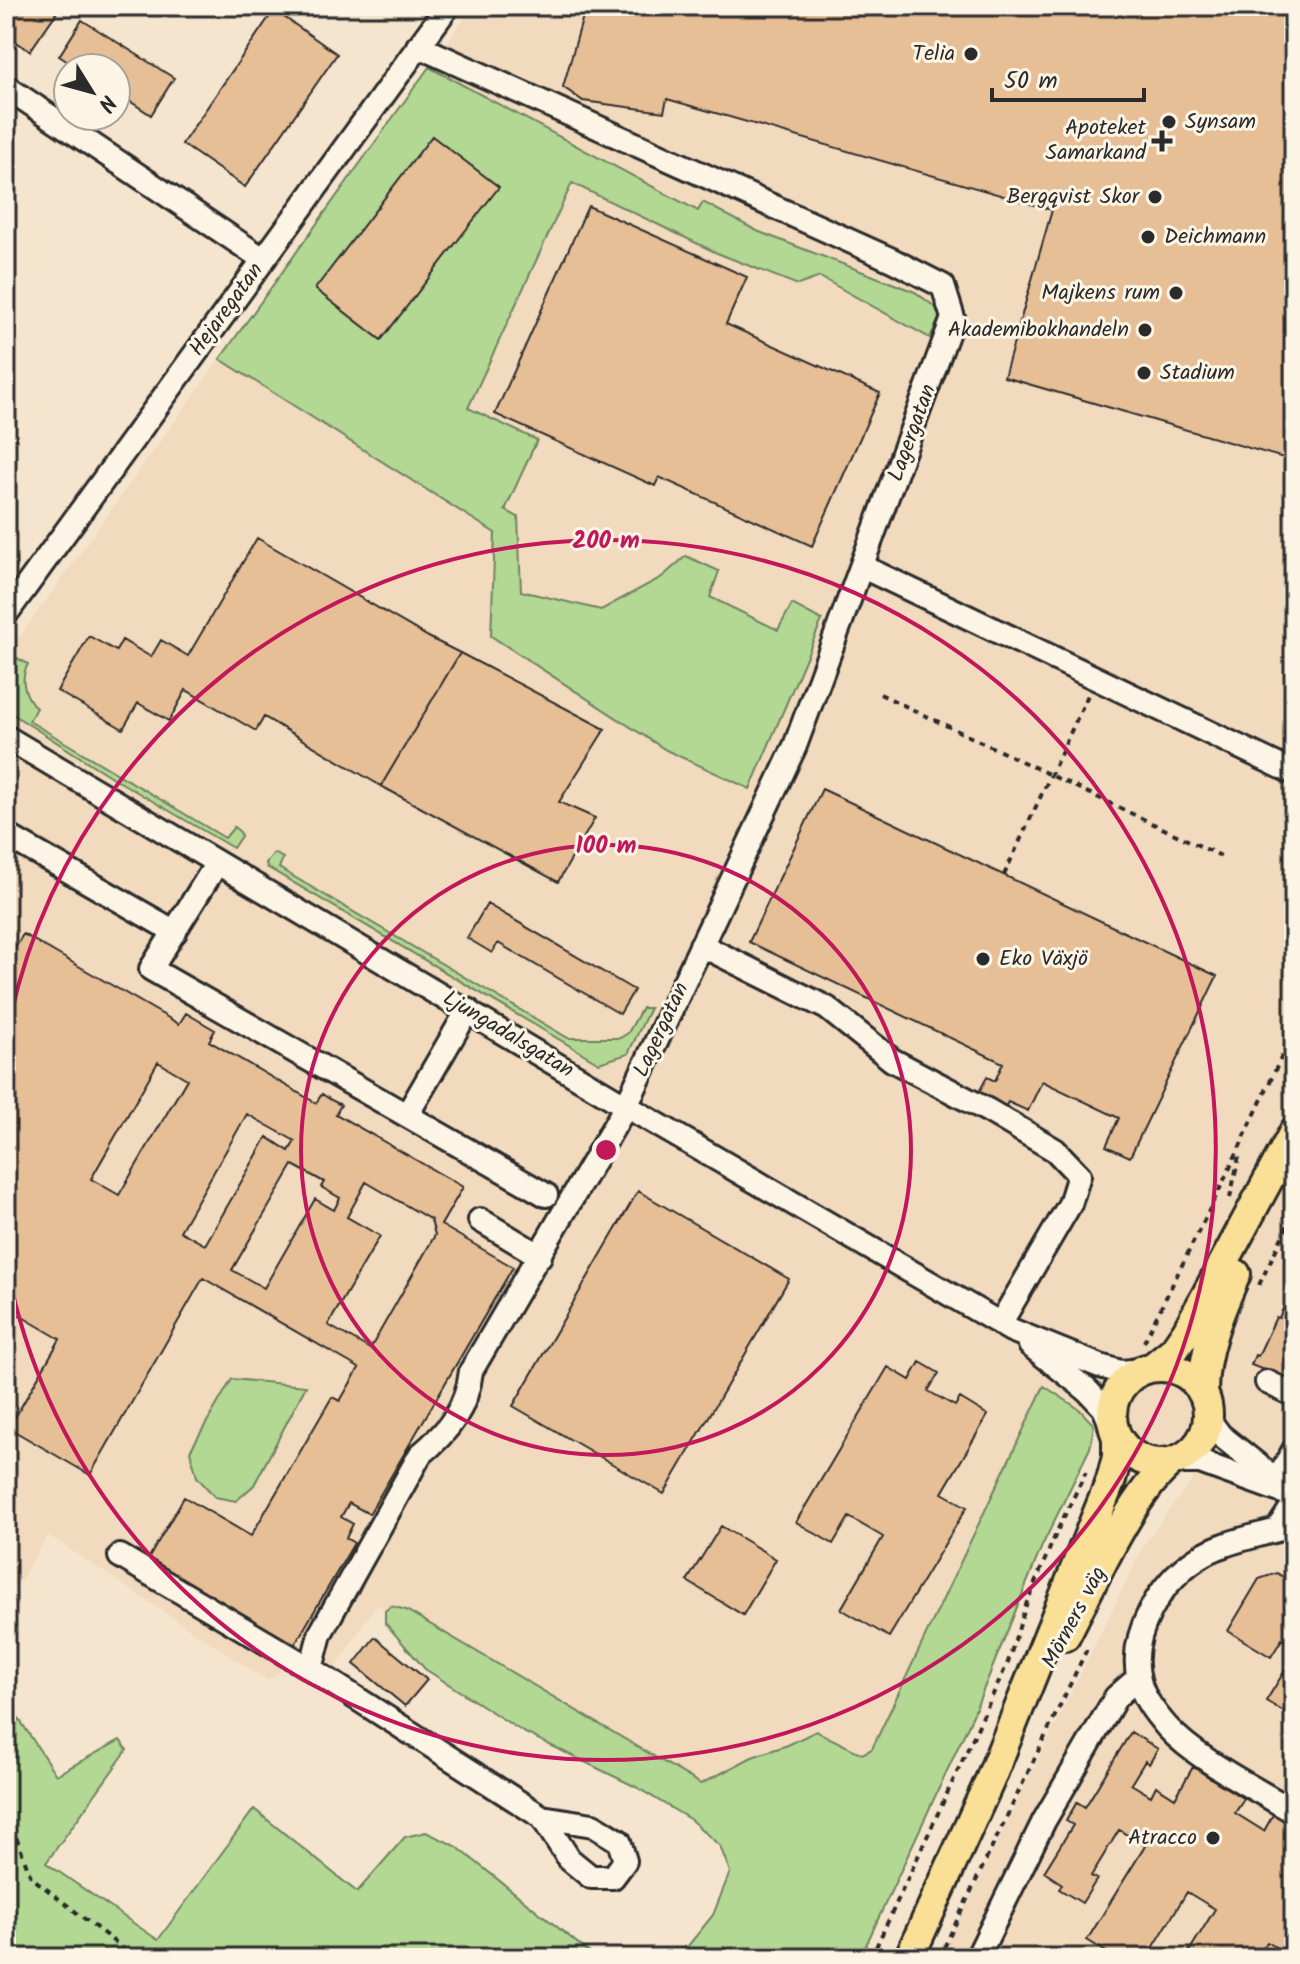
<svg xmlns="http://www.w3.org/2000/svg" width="1300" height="1964" font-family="Kalam,sans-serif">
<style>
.built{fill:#f2dabe}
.green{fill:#b2d894;stroke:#6e8260;stroke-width:2}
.building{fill:#e7bf97;stroke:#2b2b2b;stroke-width:2;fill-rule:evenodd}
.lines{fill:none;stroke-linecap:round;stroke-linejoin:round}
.minor-casing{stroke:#2b2b2b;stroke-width:28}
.major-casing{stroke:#2b2b2b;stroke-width:34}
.path{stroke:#2b2b2b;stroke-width:4;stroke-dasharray:6 6;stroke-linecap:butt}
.minor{stroke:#fcf5e5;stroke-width:22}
.major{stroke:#fadf96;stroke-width:28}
.ring{fill:none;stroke:#c2185b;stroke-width:4}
.poi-dot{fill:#2b2b2b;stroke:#fcf5e5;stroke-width:3}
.labels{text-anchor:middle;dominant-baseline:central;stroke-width:6;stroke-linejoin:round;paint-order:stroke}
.poi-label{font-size:22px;fill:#2b2b2b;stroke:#fcf5e5;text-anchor:end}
.street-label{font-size:22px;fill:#2b2b2b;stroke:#fcf5e5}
.centre{fill:#c2185b;stroke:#fcf5e5;stroke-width:4}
.ring-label{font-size:24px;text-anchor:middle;font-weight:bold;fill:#c2185b;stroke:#fcf5e5;stroke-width:6;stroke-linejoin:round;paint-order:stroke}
</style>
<rect width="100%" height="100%" fill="#f6e5ce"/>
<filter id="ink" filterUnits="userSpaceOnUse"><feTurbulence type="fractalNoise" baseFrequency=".0125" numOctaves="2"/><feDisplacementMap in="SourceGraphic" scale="16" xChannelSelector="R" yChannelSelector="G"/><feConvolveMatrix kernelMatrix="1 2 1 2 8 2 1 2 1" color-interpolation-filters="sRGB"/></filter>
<g filter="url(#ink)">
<path class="built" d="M 473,6 L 1294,6 L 1294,1958 L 940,1958 L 1146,1541 L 1196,1475 L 1079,1409 L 1045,1386 L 872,1749 L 861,1754 L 816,1731 L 788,1745 L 752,1758 L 701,1784 L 406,1610 L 391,1606 L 385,1611 L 377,1604 L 321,1690 L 285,1667 L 268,1681 L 48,1535 L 6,1604 L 6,656 Z"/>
<path class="green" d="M 429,67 L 698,211 L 703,202 L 757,231 L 915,292 L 942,312 L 930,338 L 820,277 L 798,285 L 717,253 L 572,183 L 468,408 L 537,440 L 505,510 L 518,517 L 521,591 L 601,610 L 662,577 L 686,556 L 719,571 L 710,597 L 778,630 L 792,604 L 822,620 L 750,789 L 666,750 L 491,636 L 495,533 L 220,359 Z
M 6,652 L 28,664 C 19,680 25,696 36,708 L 29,721 L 225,838 L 234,827 L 240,832 L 241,836 L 233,848 L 113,778 L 6,710 Z
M 274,853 L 283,858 L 279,868 L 568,1038 L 620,1038 L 628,1033 L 642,1008 L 650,1008 L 628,1054 L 599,1063 L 267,867 L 266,863 Z
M 232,1379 L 306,1386 L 254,1485 L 236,1501 L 215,1497 L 197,1477 L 190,1451 Z
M 1044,1386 L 1079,1409 L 1094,1425 L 1090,1448 L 1042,1546 L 973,1715 L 860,1958 L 661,1958 L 688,1946 L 713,1915 L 730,1872 L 720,1846 L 691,1820 L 636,1787 L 523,1732 L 425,1669 L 385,1623 L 385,1611 L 391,1606 L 406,1610 L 701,1784 L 752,1757 L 788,1745 L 816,1731 L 862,1754 L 872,1749 Z
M 6,1699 L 56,1775 L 120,1740 L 127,1750 L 46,1863 L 158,1940 L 254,1809 L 357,1892 L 405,1837 L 426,1832 L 456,1846 L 596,1958 L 6,1958 Z"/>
<path class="building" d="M 6,6 L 61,6 L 30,51 L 6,35 Z
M 586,6 L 1294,6 L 1294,461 L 1004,377 L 1052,210 L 667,99 L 664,112 L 583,101 L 563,87 Z
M 274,10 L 337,54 L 245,187 L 182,144 Z
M 82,20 L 174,78 L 151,115 L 116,92 L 116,68 L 78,68 L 59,56 Z
M 432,136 L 499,187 L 381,340 L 315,289 Z
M 588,206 L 747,277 L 726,324 L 880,393 L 812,546 L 659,477 L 655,486 L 495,414 Z
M 257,538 L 432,639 L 460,653 L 381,786 L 264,717 L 256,731 L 186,690 L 169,721 L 138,703 L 123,729 L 57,691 L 89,636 L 116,651 L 122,640 L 151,657 L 161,640 L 188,656 Z
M 460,653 L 605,729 L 559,802 L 595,818 L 558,882 L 381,786 Z
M 822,789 L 1217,976 L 1130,1157 L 1106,1146 L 1119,1118 L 1042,1081 L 1028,1111 L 1008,1102 L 1005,1107 L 978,1094 L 987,1077 L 995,1081 L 1003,1063 L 749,942 Z
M 487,904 L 634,990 L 620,1014 L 498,943 L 492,953 L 467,938 Z
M 23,934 L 179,1024 L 186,1013 L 215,1030 L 209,1041 L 316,1103 L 322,1094 L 331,1100 L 341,1105 L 336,1114 L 463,1187 L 441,1225 L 513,1267 L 369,1514 L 349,1503 L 341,1517 L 353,1524 L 346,1538 L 354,1543 L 294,1646 L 147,1561 L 184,1497 L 251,1536 L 332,1397 L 340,1401 L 359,1368 L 203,1278 L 90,1475 L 9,1428 L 60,1339 L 14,1312 L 6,1326 L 6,964 ZM 158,1062 L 187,1079 L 119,1195 L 91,1179 ZM 247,1114 L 295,1141 L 289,1151 L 267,1137 L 205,1245 L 180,1231 ZM 293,1165 L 324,1182 L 321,1187 L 340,1198 L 334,1210 L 315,1199 L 264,1288 L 232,1270 ZM 366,1182 L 431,1220 L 435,1235 L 370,1349 L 328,1325 L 380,1236 L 347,1217 Z
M 638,1191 L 789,1279 L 664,1494 L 513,1406 Z
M 1294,1283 L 1294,1382 L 1251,1365 L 1255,1355 L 1258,1356 L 1276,1317 L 1279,1318 Z
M 920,1362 L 939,1373 L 928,1391 L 955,1406 L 960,1398 L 988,1415 L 942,1493 L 967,1507 L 889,1637 L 841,1609 L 883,1537 L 849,1517 L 833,1544 L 796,1522 L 888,1367 L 910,1380 Z
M 721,1526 L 776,1559 L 743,1615 L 687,1581 Z
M 1277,1573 L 1294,1584 L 1294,1646 L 1282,1639 L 1271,1657 L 1228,1631 L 1259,1579 Z
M 375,1637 L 427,1680 L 405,1706 L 354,1664 Z
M 1294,1656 L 1294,1718 L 1266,1701 Z
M 1131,1732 L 1158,1749 L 1149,1764 L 1145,1761 L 1131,1784 L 1151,1796 L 1156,1786 L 1175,1798 L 1193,1767 L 1244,1799 L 1235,1813 L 1264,1831 L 1274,1813 L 1294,1826 L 1294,1958 L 1267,1942 L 1257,1958 L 1185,1958 L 1215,1909 L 1187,1892 L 1147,1958 L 1116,1958 L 1087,1940 L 1145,1846 L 1119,1830 L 1091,1876 L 1097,1879 L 1082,1903 L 1059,1889 L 1062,1884 L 1044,1872 L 1073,1825 L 1066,1821 L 1077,1802 L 1085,1807 Z"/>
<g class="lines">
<g class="minor-casing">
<path id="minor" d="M 418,46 L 892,260 L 943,286 L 953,318 L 795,746 L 626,1106 L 471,1371 C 467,1408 448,1432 420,1455 L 320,1634 L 311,1669 L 542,1817 L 569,1859 L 591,1877 L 613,1877 L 625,1861 L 619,1841 L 593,1825 L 542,1817
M 6,87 L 263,259
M 863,567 L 1294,773
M 6,614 L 448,6
M 6,737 L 626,1106 L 1011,1330 L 1100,1366 L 1121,1372 L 1144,1370
M 6,835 L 175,932
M 217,863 L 151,969 L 546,1195
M 701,945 L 827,1008 L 892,1060 L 989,1111 L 1055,1150 L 1079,1175 L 1070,1204 L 1000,1324
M 407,1115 L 468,1010
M 480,1220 L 540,1256
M 1030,1345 L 1087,1390 L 1104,1408 L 1114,1432
M 1267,1382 L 1294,1395
M 1209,1420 L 1220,1435 L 1284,1486
M 1175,1462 L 1200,1462 L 1294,1496
M 1277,1480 L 1294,1450
M 1294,1504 L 1277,1530 C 1249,1538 1220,1543 1196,1559 C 1160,1583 1128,1635 1139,1680 C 1143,1698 1155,1713 1167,1727 C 1197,1760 1255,1788 1294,1812
M 120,1556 L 311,1669
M 977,1958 L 1044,1821 L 1116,1697 L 1138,1678"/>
</g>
<g class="major-casing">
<path id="major" d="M1112 1415a48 48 0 1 1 96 0a48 48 0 1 1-96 0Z
M 1153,1367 L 1174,1350 L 1187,1331 L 1294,1132
M 1203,1392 C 1203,1350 1219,1313 1236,1274
M 1065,1636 C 1091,1587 1129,1498 1170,1463
M 909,1958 L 990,1780 L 1111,1480 L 1117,1457 L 1117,1439"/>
</g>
<path class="path" d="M 6,643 L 14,632
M 880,694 L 1221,856
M 1004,875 L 1088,695
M 1230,1198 L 1240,1152
M 1259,1285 L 1294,1212
M 1144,1342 L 1228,1172 L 1294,1030
M 6,1816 L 12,1826 L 31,1877 L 135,1958
M 871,1958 L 1008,1662 L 1027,1602 L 1058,1529 L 1086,1472
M 939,1958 L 1088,1647"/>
<use href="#minor" class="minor"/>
<use href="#major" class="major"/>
</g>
</g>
<g class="ring">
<circle cx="606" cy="1150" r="305"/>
<path d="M6 1039A610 610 0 1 1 6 1261"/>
</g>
<g class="poi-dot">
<circle cx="971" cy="54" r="8"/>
<circle cx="1169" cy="122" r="8"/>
<path d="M1158 129h8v8h8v8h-8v8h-8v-8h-8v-8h8z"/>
<circle cx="1155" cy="197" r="8"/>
<circle cx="1148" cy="237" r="8"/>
<circle cx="1176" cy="293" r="8"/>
<circle cx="1145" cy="330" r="8"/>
<circle cx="1144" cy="373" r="8"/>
<circle cx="983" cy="959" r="8"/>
<circle cx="1213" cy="1838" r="8"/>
</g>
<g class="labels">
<g class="poi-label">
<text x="955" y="54">Telia</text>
<text x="1185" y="122" text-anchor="start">Synsam</text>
<text x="1146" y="128">Apoteket<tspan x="1146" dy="25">Samarkand</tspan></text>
<text x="1139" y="197">Bergqvist Skor</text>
<text x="1164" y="237" text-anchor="start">Deichmann</text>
<text x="1160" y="293">Majkens rum</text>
<text x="1129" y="330">Akademibokhandeln</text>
<text x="1160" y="373" text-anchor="start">Stadium</text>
<text x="999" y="959" text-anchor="start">Eko Växjö</text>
<text x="1197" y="1838">Atracco</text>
</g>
<g class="street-label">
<text transform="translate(227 310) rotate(-54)">Hejaregatan</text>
<text transform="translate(913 433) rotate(-70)">Lagergatan</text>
<text transform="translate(662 1030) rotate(-65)">Lagergatan</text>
<text transform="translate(508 1035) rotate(31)">Ljungadalsgatan</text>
<text transform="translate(1075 1618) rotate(-62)">Mörners väg</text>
</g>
</g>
<circle cx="606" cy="1150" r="12" class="centre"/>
<g class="ring-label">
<text x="606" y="548">200 m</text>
<text x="606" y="853">100 m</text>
</g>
<rect width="1300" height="1964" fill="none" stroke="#fcf5e5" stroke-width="32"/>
<rect x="16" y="16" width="1268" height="1932" fill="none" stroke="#2b2b2b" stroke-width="3" filter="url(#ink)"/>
<g transform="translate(92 92) rotate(127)"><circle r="38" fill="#fcf5e5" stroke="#a8a49b" stroke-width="2"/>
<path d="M0-6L14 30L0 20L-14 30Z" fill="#2b2b2b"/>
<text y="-12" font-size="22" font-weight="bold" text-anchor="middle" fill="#2b2b2b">N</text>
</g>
<path d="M992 88v12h152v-12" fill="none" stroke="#2b2b2b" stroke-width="4"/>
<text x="1004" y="88" font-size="24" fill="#2b2b2b" stroke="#fcf5e5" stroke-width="6" paint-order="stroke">50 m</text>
</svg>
